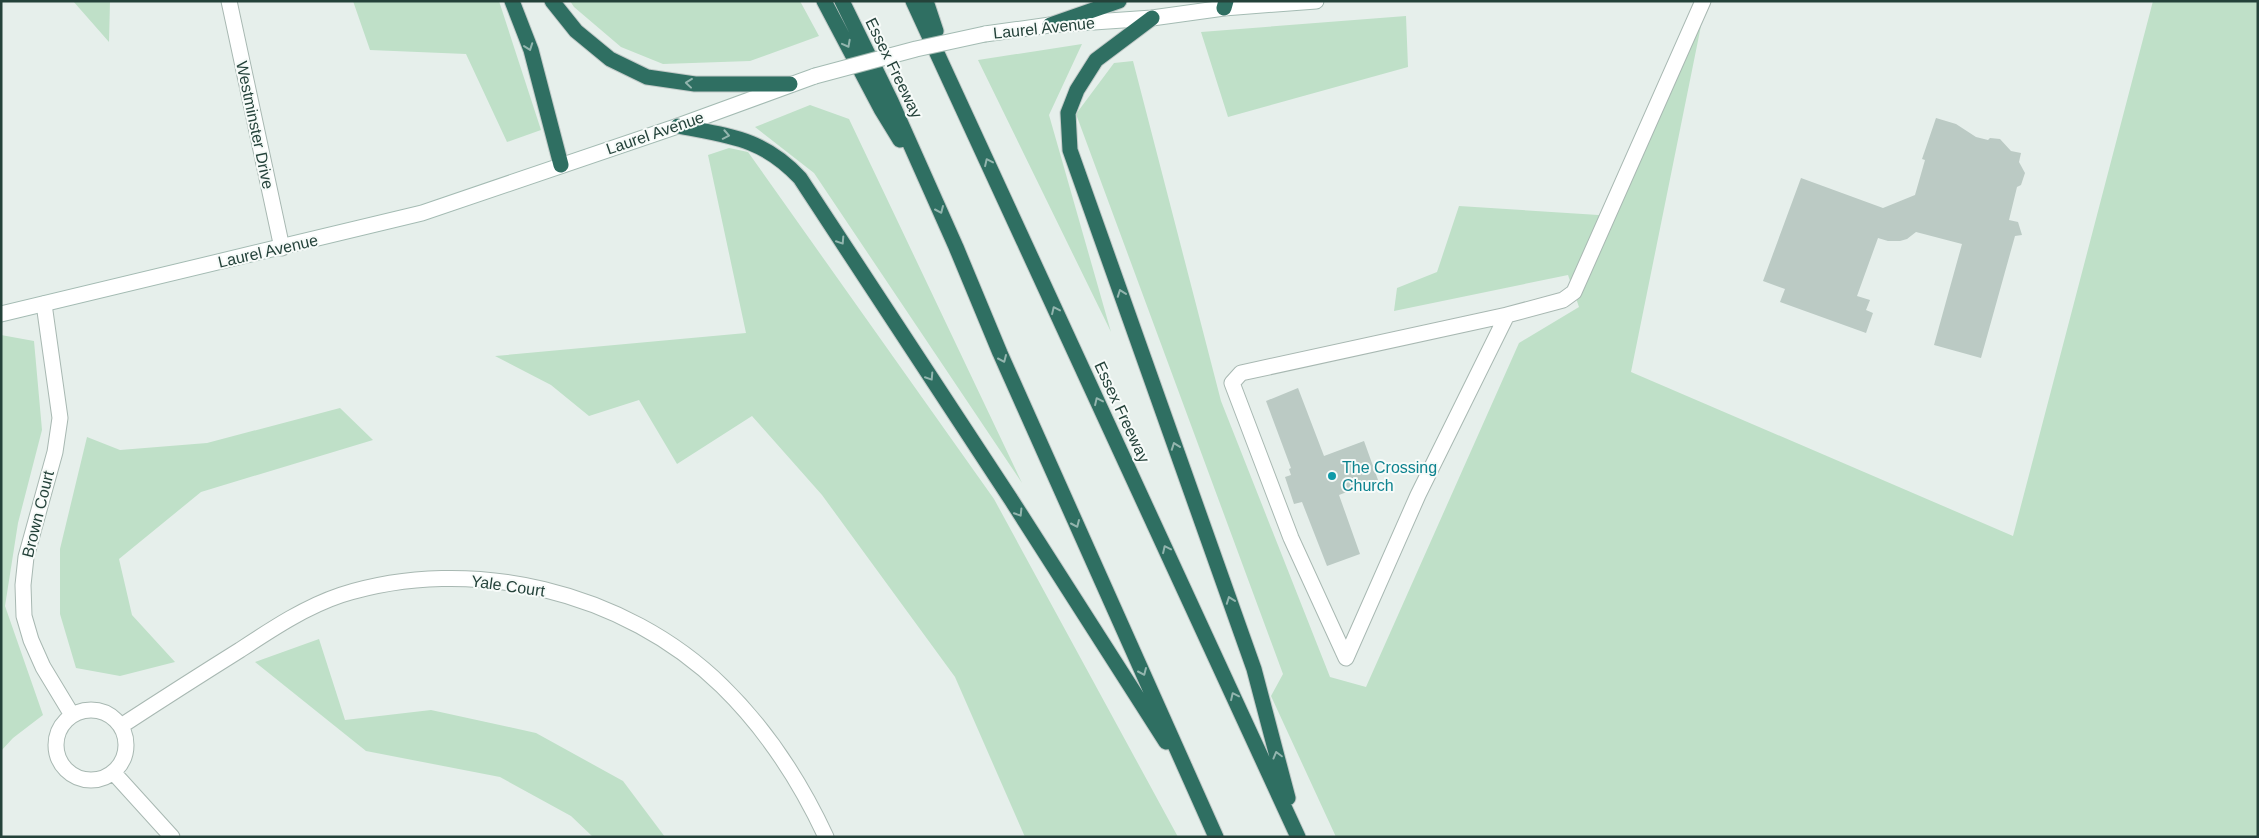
<svg xmlns="http://www.w3.org/2000/svg" width="2259" height="838" font-family="Helvetica,sans-serif">
<style>
.green{fill:#bfe0c8}
.building{fill:#bbcac4}
.lines{fill:none;stroke-linecap:round;stroke-linejoin:round}
.minor-casing{stroke:#a8b8b2;stroke-width:17}
.secondary-casing{stroke:#a4bbb3;stroke-width:17}
.motorway-casing{stroke:#c2cac8;stroke-width:17}
.minor{stroke:#fff;stroke-width:15}
.secondary{stroke:#fff;stroke-width:15}
.motorway{stroke:#2f6f62;stroke-width:15}
.secondary-bridge-casing{stroke:#a4bbb3;stroke-width:17;stroke-linecap:butt}
.secondary-bridge{stroke:#fff;stroke-width:15}
.oneway{stroke:#93b5ae}
.culture-dot{fill:#0f9aa8;stroke:#f7fbf9;stroke-width:2}
.labels{text-anchor:middle;dominant-baseline:central;stroke-width:4;stroke-linejoin:round;paint-order:stroke}
.street-label{font-size:16px;fill:#24423a;stroke:#f7fbf9}
.culture-label{font-size:16px;fill:#0d838f;stroke:#f7fbf9;text-anchor:start}
</style>
<rect width="100%" height="100%" fill="#e6efeb"/>
<path class="green" d="M 73,1 L 110,1 L 109,42 Z
M 353,1 L 499,1 L 541,130 L 507,142 L 466,54 L 370,50 Z
M 570,1 L 800,1 L 819,36 L 750,61 L 663,64 L 621,47 L 574,7 Z
M 2153,1 L 2258,1 L 2258,837 L 1336,837 L 1271,696 L 1283,674 L 1076,114 L 1114,63 L 1133,61 L 1221,401 L 1330,677 L 1366,687 L 1519,343 L 1579,307 L 1568,275 L 1394,311 L 1397,288 L 1437,272 L 1459,206 L 1614,216 L 1705,6 L 1631,372 L 2013,536 Z
M 1406,16 L 1408,67 L 1228,117 L 1201,32 Z
M 1082,44 L 1049,115 L 1111,332 L 978,60 Z
M 810,105 L 849,119 L 1022,483 L 814,173 L 755,127 Z
M 729,148 L 748,152 L 994,499 L 1178,837 L 1025,837 L 955,677 L 822,495 L 752,416 L 677,464 L 639,400 L 589,416 L 551,385 L 495,356 L 746,333 L 708,155 Z
M 1,335 L 34,341 L 42,430 L 18,523 L 5,606 L 43,715 L 13,738 L 1,751 Z
M 340,408 L 373,440 L 201,492 L 119,559 L 132,615 L 175,662 L 120,676 L 76,668 L 60,614 L 60,549 L 87,437 L 120,450 L 207,443 Z
M 319,639 L 345,720 L 431,710 L 536,733 L 623,781 L 665,837 L 593,837 L 571,816 L 500,777 L 366,751 L 255,662 Z"/>
<path class="building" d="M 1936,118 L 1956,124 L 1976,137 L 1988,140 L 1990,138 L 2000,139 L 2011,151 L 2021,153 L 2019,162 L 2025,173 L 2021,185 L 2017,187 L 2009,220 L 2018,222 L 2022,235 L 2015,236 L 1981,358 L 1934,345 L 1962,244 L 1916,232 L 1907,239 L 1900,241 L 1888,241 L 1878,238 L 1857,296 L 1870,300 L 1866,310 L 1873,313 L 1866,333 L 1780,302 L 1785,289 L 1763,281 L 1801,178 L 1883,208 L 1915,195 L 1925,160 L 1922,159 Z
M 1298,388 L 1324,456 L 1364,441 L 1378,480 L 1339,495 L 1360,554 L 1327,566 L 1302,502 L 1294,504 L 1285,477 L 1291,475 L 1289,469 L 1291,468 L 1266,401 Z"/>
<g class="lines">
<g class="minor-casing">
<path id="minor" d="M 229,1 L 282,248
M 44,304 L 60,418 L 55,452 L 26,557 L 23,585 L 24,616 L 31,640 L 43,667 L 72,715
M 1507,315 L 1418,495 L 1346,658 L 1291,538 L 1232,383 L 1241,373 Z
M 1507,315 L 1563,300 L 1574,292 L 1703,1
M56 745a35 35 0 1 1 70 0a35 35 0 1 1-70 0Z
M 121,726 C 161,700 200,675 240,650 C 272,629 305,607 341,595 C 471,554 625,591 722,686 C 766,729 800,781 826,837
M 113,772 L 172,837"/>
</g>
<g class="secondary-casing">
<path id="secondary" d="M 985,34 L 1050,25 L 1152,18 L 1224,8 L 1316,1
M 1,314 L 422,213 L 678,126 L 815,76"/>
</g>
<g class="motorway-casing">
<path id="motorway" d="M 512,1 L 531,50 L 561,165
M 552,1 L 576,31 L 610,59 L 647,77 L 695,84 L 790,84
M 824,1 L 881,109 L 900,140
M 842,1 L 891,101 L 956,247 L 1000,353 L 1216,837
M 913,1 L 1298,837
M 926,1 L 936,31
M 1224,8 L 1226,1
M 1152,18 L 1096,60 L 1077,90 L 1068,113 L 1070,150 L 1254,669 L 1288,798
M 1050,25 L 1119,1
M 678,126 C 729,136 763,138 800,178 L 1012,501 L 1166,742"/>
</g>
<use href="#minor" class="minor"/>
<use href="#secondary" class="secondary"/>
<use href="#motorway" class="motorway"/>
<g class="secondary-bridge-casing">
<path id="secondary-bridge" d="M 815,76 L 916,49 L 985,34"/>
</g>
<use href="#secondary-bridge" class="secondary-bridge"/>
</g>
<defs><path id="oneway-chevron" d="M-2-3.5L2.5 0L-2 3.5" fill="none" stroke-width="1.6" stroke-linecap="round" stroke-linejoin="round" transform="scale(1.25)"/></defs>
<g class="oneway">
<use href="#oneway-chevron" transform="translate(847 44) rotate(62)"/>
<use href="#oneway-chevron" transform="translate(529 47) rotate(70)"/>
<use href="#oneway-chevron" transform="translate(689 83) rotate(-174)"/>
<use href="#oneway-chevron" transform="translate(726 135) rotate(11)"/>
<use href="#oneway-chevron" transform="translate(988 162) rotate(-115)"/>
<use href="#oneway-chevron" transform="translate(940 210) rotate(66)"/>
<use href="#oneway-chevron" transform="translate(841 241) rotate(57)"/>
<use href="#oneway-chevron" transform="translate(1121 293) rotate(-110)"/>
<use href="#oneway-chevron" transform="translate(1055 310) rotate(-115)"/>
<use href="#oneway-chevron" transform="translate(1003 359) rotate(66)"/>
<use href="#oneway-chevron" transform="translate(930 377) rotate(57)"/>
<use href="#oneway-chevron" transform="translate(1098 401) rotate(-115)"/>
<use href="#oneway-chevron" transform="translate(1175 446) rotate(-110)"/>
<use href="#oneway-chevron" transform="translate(1019 513) rotate(58)"/>
<use href="#oneway-chevron" transform="translate(1076 524) rotate(66)"/>
<use href="#oneway-chevron" transform="translate(1166 549) rotate(-115)"/>
<use href="#oneway-chevron" transform="translate(1230 600) rotate(-110)"/>
<use href="#oneway-chevron" transform="translate(1143 672) rotate(66)"/>
<use href="#oneway-chevron" transform="translate(1234 696) rotate(-115)"/>
<use href="#oneway-chevron" transform="translate(1277 755) rotate(-105)"/>
</g>
<circle class="culture-dot" cx="1332" cy="476" r="5"/>
<g class="labels">
<g class="street-label">
<text transform="translate(1044 28) rotate(-6)">Laurel Avenue</text>
<text transform="translate(894 68) rotate(64)">Essex Freeway</text>
<text transform="translate(255 125) rotate(78)">Westminster Drive</text>
<text transform="translate(655 133) rotate(-19)">Laurel Avenue</text>
<text transform="translate(268 251) rotate(-13)">Laurel Avenue</text>
<text transform="translate(1122 412) rotate(65)">Essex Freeway</text>
<text transform="translate(38 514) rotate(-76)">Brown Court</text>
<text transform="translate(508 586) rotate(8)">Yale Court</text>
</g>
<g class="culture-label">
<text x="1342" y="467">The Crossing<tspan x="1342" dy="18">Church</tspan></text>
</g>
</g>
<rect width="2259" height="838" fill="none" stroke="#24423a" stroke-width="5"/>
</svg>
